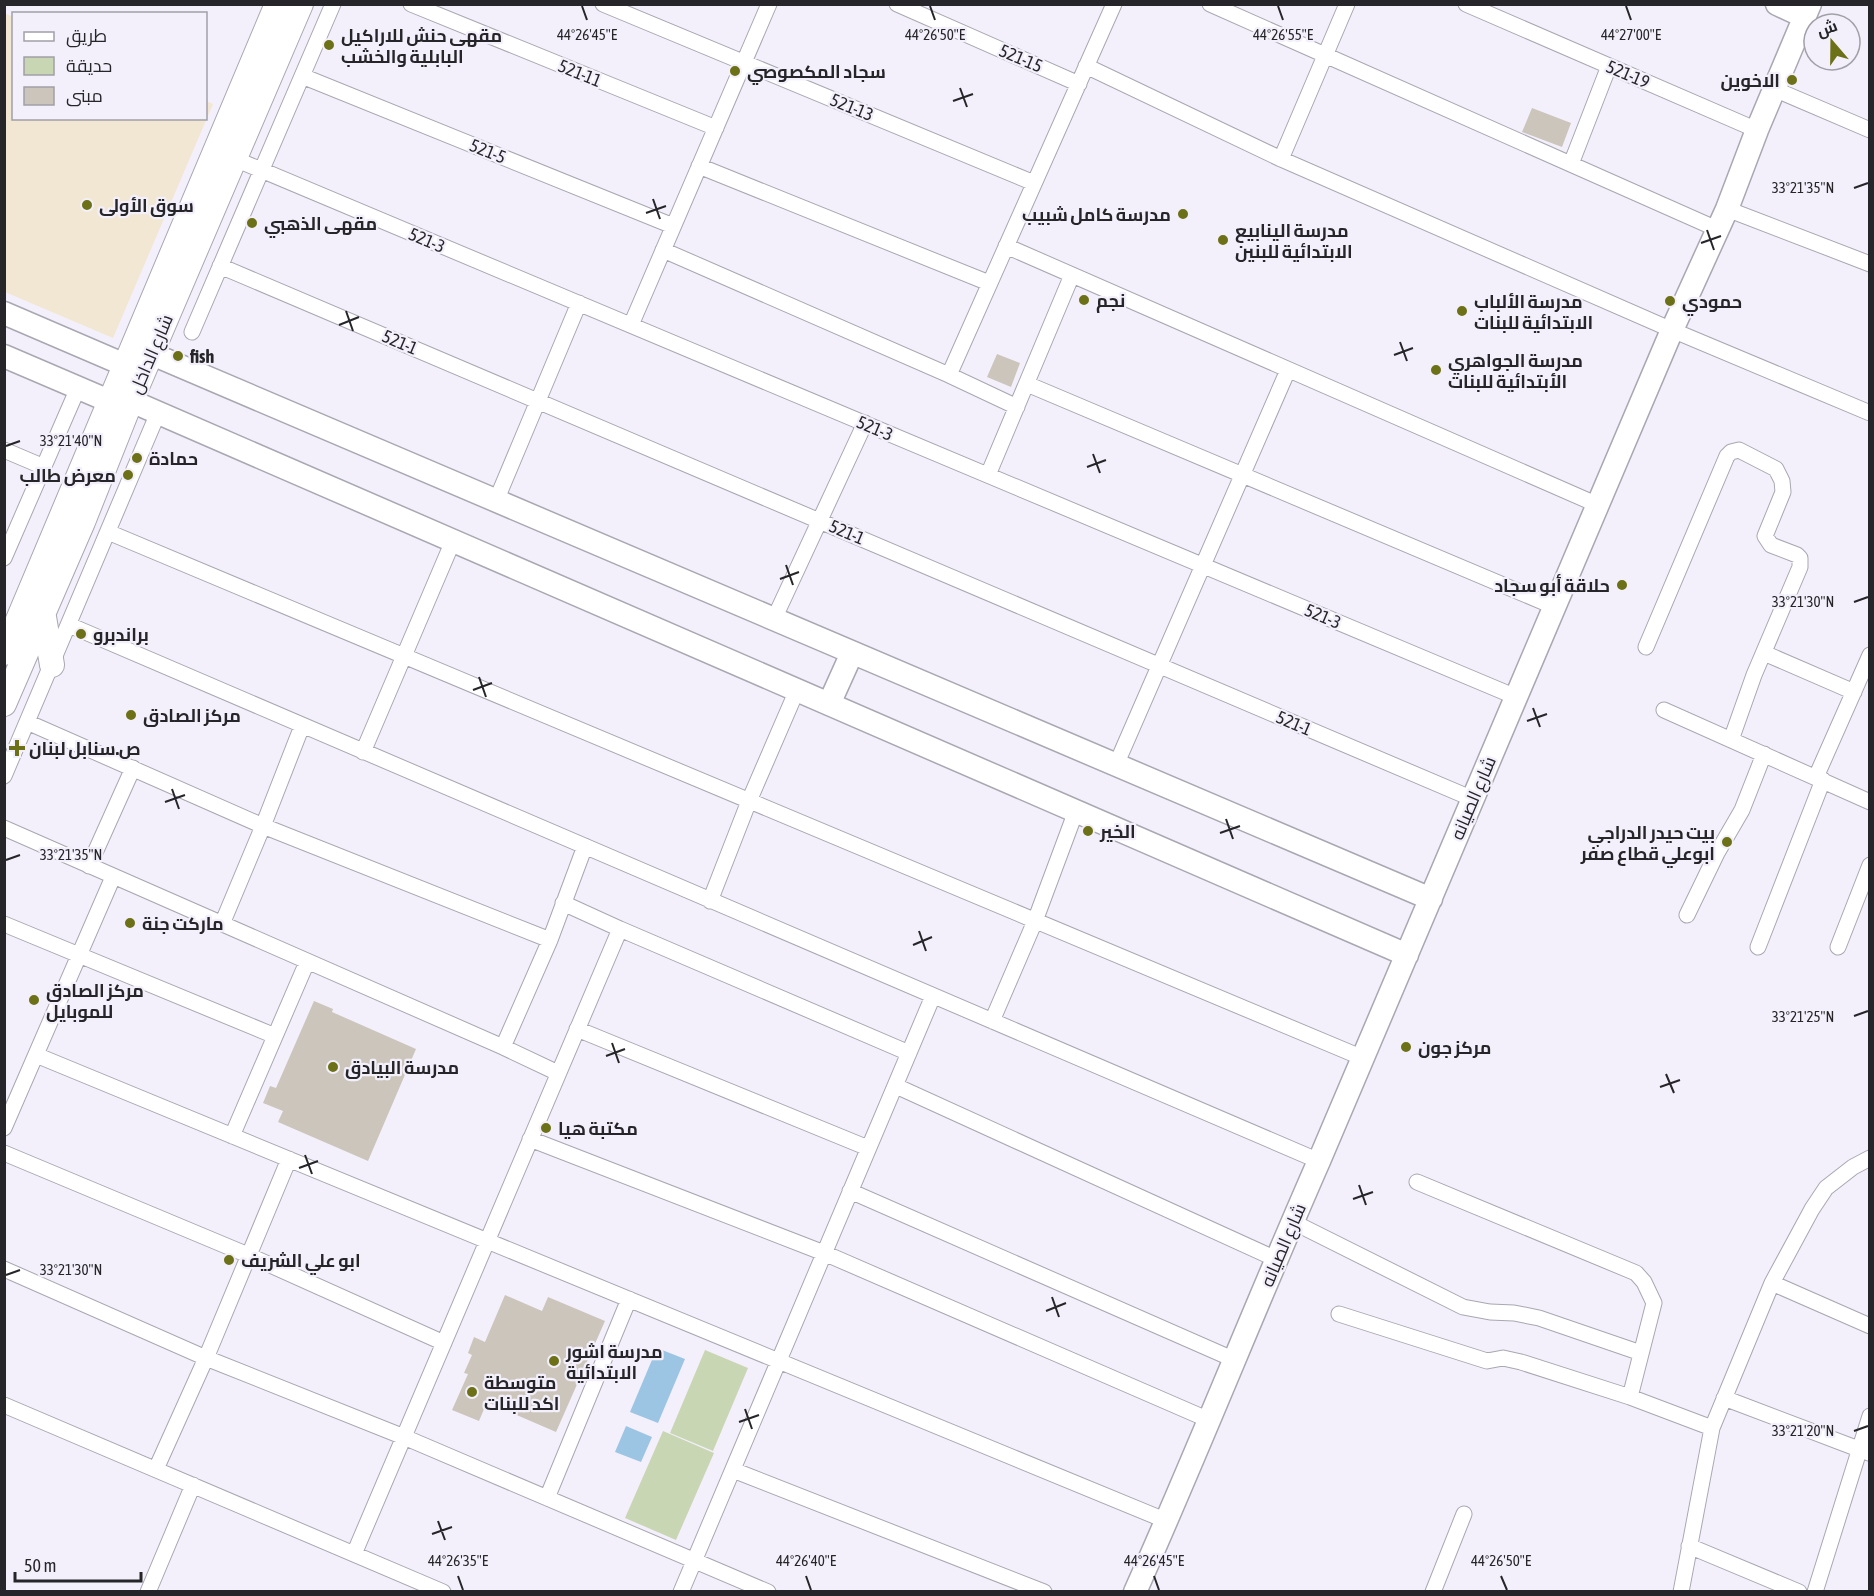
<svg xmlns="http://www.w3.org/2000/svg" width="1874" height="1596" font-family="'Asap Condensed',Cairo,sans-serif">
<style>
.commercial{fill:#f1e7d2}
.green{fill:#c9d6b4}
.water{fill:#9cc5e4}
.building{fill:#ccc5bc}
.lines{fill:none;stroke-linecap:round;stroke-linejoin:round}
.street-casing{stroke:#a9a7b1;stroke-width:17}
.secondary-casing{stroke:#a9a7b1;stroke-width:25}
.primary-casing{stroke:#a9a7b1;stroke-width:26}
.street{stroke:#fff;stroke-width:15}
.secondary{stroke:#fff;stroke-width:22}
.primary{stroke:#fff;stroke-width:24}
.ticks{fill:none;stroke:#262529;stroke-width:2}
.poi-dot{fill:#6c7016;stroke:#f3f0fb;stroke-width:2}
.labels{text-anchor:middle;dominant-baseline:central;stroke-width:4.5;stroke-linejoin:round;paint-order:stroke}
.poi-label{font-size:18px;font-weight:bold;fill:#262529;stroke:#f3f0fb;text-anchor:start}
.street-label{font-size:18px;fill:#262529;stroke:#f3f0fb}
.ticks-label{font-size:15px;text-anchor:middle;fill:#262529;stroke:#f3f0fb;stroke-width:4.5;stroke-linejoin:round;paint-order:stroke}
</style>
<rect width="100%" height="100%" fill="#f3f0fb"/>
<path class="commercial" d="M 4,13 L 13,17 L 14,118 L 206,118 L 206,101 L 213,104 L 113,338 L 5,292 Z"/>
<path class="green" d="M 705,1350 L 748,1368 L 713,1451 L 670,1433 Z
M 663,1431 L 714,1453 L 676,1540 L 625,1518 Z"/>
<path class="water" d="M 657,1348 L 685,1359 L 658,1423 L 630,1412 Z
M 626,1426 L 652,1437 L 641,1462 L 615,1452 Z"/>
<path class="building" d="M 1532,108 L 1571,123 L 1562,147 L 1522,132 Z
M 997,354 L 1020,363 L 1011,387 L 987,377 Z
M 314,1001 L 333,1009 L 332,1012 L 416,1049 L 368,1161 L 278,1122 L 283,1111 L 263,1103 L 270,1086 L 276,1088 Z
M 505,1295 L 542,1311 L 548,1297 L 605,1321 L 556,1432 L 487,1402 L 479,1421 L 452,1410 L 468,1374 L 464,1373 L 472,1355 L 468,1353 L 474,1337 L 485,1342 Z"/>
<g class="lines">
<g class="street-casing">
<path id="street" d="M 411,4 L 716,128
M 603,4 L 1034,183
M 897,4 L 1079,84
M 1210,4 L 1717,229
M 1466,4 L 1757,130
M 1086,66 L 1281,159 L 1672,330 L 1870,413
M 302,76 L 673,226
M 1774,89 L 1870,130
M 235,159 L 1516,697
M 1281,159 L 1347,4
M 1571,164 L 1609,66
M 699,166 L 989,283
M 1727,209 L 1870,264
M 1006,246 L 1598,505
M 663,250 L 949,375 L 1017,407
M 220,266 L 1473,799
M 631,325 L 769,4
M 192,332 L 333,4
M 949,375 L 1114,4
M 1027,384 L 1555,607
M 4,450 L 44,467
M 988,475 L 1072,275
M 496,501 L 579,303
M 108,532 L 1363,1058
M 4,558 L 78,388
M 774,619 L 865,423
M 69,625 L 1319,1161
M 1646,647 L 1727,456 L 1731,452 L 1739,450 L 1776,469 L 1782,481 L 1783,492 L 1765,536 L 1771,545 L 1797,555 L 1800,558 L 1800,567 L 1754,675 L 1731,740
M 1764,653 L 1854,692
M 1664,710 L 1870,802
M 27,722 L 263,826 L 550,940
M 363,752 L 453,541
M 1116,765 L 1288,370
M 4,776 L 158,413
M 1816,777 L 1870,655
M 4,828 L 503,1047 L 558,1073
M 89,866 L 133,768
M 710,901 L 749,801 L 797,690
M 563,903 L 620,929 L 909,1053
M 1687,915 L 1717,853 L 1742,810 L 1764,754
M 4,924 L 275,1036
M 222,924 L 263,826 L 302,726
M 1758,947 L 1823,780
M 1838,947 L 1870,865
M 992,1021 L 1035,921 L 1076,811
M 577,1029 L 868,1148
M 503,1047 L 550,940 L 585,846
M 36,1055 L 1167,1521
M 896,1086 L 1276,1259
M 4,1128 L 113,877
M 232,1136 L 307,962
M 530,1139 L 824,1253 L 1209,1420
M 4,1153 L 248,1255 L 444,1343
M 1417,1182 L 1636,1273 L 1644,1282 L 1654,1303 L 1630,1397
M 850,1191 L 1235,1360
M 1293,1222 L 1463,1307 L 1490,1312 L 1514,1313 L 1539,1318 L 1641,1353
M 4,1269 L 206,1358 L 404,1437 L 768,1592
M 1772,1283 L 1870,1326
M 1339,1314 L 1487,1361 L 1503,1358 L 1521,1362 L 1630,1397 L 1712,1428
M 1724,1398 L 1869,1453
M 4,1405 L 443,1592
M 156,1469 L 206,1358 L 289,1159
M 733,1470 L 1044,1592
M 547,1498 L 629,1299
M 1689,1546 L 1799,1592
M 354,1554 L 620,929
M 148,1592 L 193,1485
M 681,1592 L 933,996
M 1433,1592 L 1464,1514
M 1681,1592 L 1712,1428 L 1772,1283 L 1812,1209 L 1826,1188 L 1853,1167 L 1870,1158
M 1815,1592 L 1870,1416"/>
</g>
<g class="secondary-casing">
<path id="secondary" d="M 1777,4 L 1805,17
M 4,313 L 125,365
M 152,354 L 1431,899
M 4,356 L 109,401
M 131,401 L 1407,955
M 829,704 L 852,653
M 1135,1592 C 1199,1449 1256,1304 1319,1161 L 1672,330 L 1727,209 L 1757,130 L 1810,4"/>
</g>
<g class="primary-casing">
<path id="primary" d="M 43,611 L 52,665
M 4,653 L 277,4
M 4,704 L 83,522 L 131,401 L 301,4"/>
</g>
<use href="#street" class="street"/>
<use href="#secondary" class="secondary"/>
<use href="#primary" class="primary"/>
</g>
<path class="ticks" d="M 582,6 L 587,20M 930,6 L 935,20M 1278,6 L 1283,20M 1626,6 L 1631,20M 960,88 L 967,107M 953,101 L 973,94M 1854,188 L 1868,183M 653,199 L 660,219M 646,213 L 666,206M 1707,230 L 1714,250M 1701,243 L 1721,236M 346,311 L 353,331M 339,325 L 359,317M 1400,342 L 1407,361M 1394,355 L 1413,348M 6,446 L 20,441M 1093,454 L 1100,473M 1087,467 L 1106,460M 786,565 L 793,585M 780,579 L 799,572M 1854,602 L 1868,597M 479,677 L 486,697M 473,690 L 492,683M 1533,708 L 1540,727M 1527,721 L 1547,714M 172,789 L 179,809M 165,802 L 185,795M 1226,819 L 1233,839M 1220,833 L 1240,826M 6,860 L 20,855M 919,931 L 926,951M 913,945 L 932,937M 1854,1016 L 1868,1011M 612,1043 L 619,1063M 606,1056 L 625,1049M 1666,1074 L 1674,1093M 1660,1087 L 1680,1080M 305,1155 L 312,1174M 299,1168 L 318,1161M 1359,1185 L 1366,1205M 1353,1199 L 1373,1192M 6,1275 L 20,1270M 1052,1297 L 1059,1317M 1046,1311 L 1066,1303M 745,1409 L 752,1429M 739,1422 L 759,1415M 1854,1431 L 1868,1426M 438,1521 L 445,1540M 432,1534 L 452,1527M 458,1576 L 463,1590M 806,1576 L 811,1590M 1154,1576 L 1159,1590M 1501,1576 L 1507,1590"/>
<g class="poi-dot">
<circle cx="329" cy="45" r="6"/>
<circle cx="735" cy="71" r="6"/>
<circle cx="1792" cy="80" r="6"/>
<circle cx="87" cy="205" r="6"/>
<circle cx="1183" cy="214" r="6"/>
<circle cx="252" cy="223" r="6"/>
<circle cx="1223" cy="240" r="6"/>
<circle cx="1084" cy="300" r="6"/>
<circle cx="1670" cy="301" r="6"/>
<circle cx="1462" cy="311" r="6"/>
<circle cx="178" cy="356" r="6"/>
<circle cx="1436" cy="370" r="6"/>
<circle cx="137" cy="458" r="6"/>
<circle cx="128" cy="475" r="6"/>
<circle cx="1622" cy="585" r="6"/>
<circle cx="81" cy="634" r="6"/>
<circle cx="131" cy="715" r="6"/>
<path d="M14 739h6v6h6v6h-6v6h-6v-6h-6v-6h6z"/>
<circle cx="1088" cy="831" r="6"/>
<circle cx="1727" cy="842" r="6"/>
<circle cx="130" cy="923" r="6"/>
<circle cx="34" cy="1000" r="6"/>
<circle cx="1406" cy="1047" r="6"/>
<circle cx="333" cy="1067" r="6"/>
<circle cx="546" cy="1128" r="6"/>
<circle cx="229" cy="1260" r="6"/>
<circle cx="554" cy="1361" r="6"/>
<circle cx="472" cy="1392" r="6"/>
</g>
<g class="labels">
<g class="poi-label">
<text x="341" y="35">مقهى حنش للاراكيل<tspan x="341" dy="21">البابلية والخشب</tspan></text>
<text x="747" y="71">سجاد المكصوصي</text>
<text x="1780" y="80" text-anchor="end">الاخوين</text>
<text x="99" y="205">سوق الأولى</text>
<text x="1171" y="214" text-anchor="end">مدرسة كامل شبيب</text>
<text x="264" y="223">مقهى الذهبي</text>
<text x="1235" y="230">مدرسة الينابيع<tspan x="1235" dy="21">الابتدائية للبنين</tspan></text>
<text x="1096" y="300">نجم</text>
<text x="1474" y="301">مدرسة الألباب<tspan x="1474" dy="21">الابتدائية للبنات</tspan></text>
<text x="1682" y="301">حمودي</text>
<text x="190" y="356">fish</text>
<text x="1448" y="360">مدرسة الجواهري<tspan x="1448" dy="21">الأبتدائية للبنات</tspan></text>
<text x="149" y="458">حمادة</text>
<text x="116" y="475" text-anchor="end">معرض طالب</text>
<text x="1610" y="585" text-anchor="end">حلاقة أبو سجاد</text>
<text x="93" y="634">براندبرو</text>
<text x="143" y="715">مركز الصادق</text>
<text x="29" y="748">ص.سنابل لبنان</text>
<text x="1100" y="831">الخير</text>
<text x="1715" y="832" text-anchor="end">بيت حيدر الدراجي<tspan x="1715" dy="21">ابوعلي قطاع صفر</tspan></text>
<text x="142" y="923">ماركت جنة</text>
<text x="46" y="990">مركز الصادق<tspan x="46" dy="21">للموبايل</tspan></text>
<text x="1418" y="1047">مركز جون</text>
<text x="345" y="1067">مدرسة البيادق</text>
<text x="558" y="1128">مكتبة هيا</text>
<text x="241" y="1260">ابو علي الشريف</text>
<text x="566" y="1351">مدرسة اشور<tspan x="566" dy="21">الابتدائية</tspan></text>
<text x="484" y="1382">متوسطة<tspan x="484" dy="21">اكد للبنات</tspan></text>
</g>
<g class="street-label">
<text transform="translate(1021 58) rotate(23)">521-15</text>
<text transform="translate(580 73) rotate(22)">521-11</text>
<text transform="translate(1628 74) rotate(23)">521-19</text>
<text transform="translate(852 107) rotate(22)">521-13</text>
<text transform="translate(488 151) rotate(22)">521-5</text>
<text transform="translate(427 240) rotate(23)">521-3</text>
<text transform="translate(400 342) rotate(23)">521-1</text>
<text transform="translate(151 354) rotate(-67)">شارع الداخل</text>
<text transform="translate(875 428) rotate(23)">521-3</text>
<text transform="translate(847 532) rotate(23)">521-1</text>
<text transform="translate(1323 616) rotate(23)">521-3</text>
<text transform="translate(1294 723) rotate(23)">521-1</text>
<text transform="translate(1473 798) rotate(-67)">شارع الصيانه</text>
<text transform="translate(1283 1245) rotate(-67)">شارع الصيانه</text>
</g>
</g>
<g class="ticks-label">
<text x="1631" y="40">44°27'00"E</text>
<text x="587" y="40">44°26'45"E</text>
<text x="935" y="40">44°26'50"E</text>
<text x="1283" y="40">44°26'55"E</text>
<text x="1803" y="193">33°21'35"N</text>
<text x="71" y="446">33°21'40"N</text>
<text x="1803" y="607">33°21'30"N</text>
<text x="71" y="860">33°21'35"N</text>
<text x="1803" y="1022">33°21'25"N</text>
<text x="71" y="1275">33°21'30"N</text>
<text x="1803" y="1436">33°21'20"N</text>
<text x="458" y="1566">44°26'35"E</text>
<text x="806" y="1566">44°26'40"E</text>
<text x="1154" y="1566">44°26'45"E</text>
<text x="1501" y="1566">44°26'50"E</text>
</g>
<rect width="1874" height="1596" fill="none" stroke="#262529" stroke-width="12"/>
<rect x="12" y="12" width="195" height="108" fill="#f3f0fb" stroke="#a19fa7" stroke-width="1.5"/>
<rect x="24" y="32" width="30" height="9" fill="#ffffff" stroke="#a19fa7" stroke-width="1.5"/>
<text x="66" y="42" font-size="18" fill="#262529">طريق</text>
<rect x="24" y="57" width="30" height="18" fill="#c9d6b4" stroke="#a19fa7" stroke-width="1.5"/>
<text x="66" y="72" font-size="18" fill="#262529">حديقة</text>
<rect x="24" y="87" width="30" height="18" fill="#ccc5bc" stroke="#a19fa7" stroke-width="1.5"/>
<text x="66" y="102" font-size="18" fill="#262529">مبنى</text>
<g transform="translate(1832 42) rotate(340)"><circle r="28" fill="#f3f0fb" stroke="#a19fa7" stroke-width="1.5"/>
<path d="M0-4.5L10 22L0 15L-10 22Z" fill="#6c7016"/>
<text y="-9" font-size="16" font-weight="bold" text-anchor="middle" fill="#262529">ش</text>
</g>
<path d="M15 1572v9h126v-9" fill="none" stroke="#262529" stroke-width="3"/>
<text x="24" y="1572" font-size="18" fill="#262529" stroke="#f3f0fb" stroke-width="4.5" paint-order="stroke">50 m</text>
</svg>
